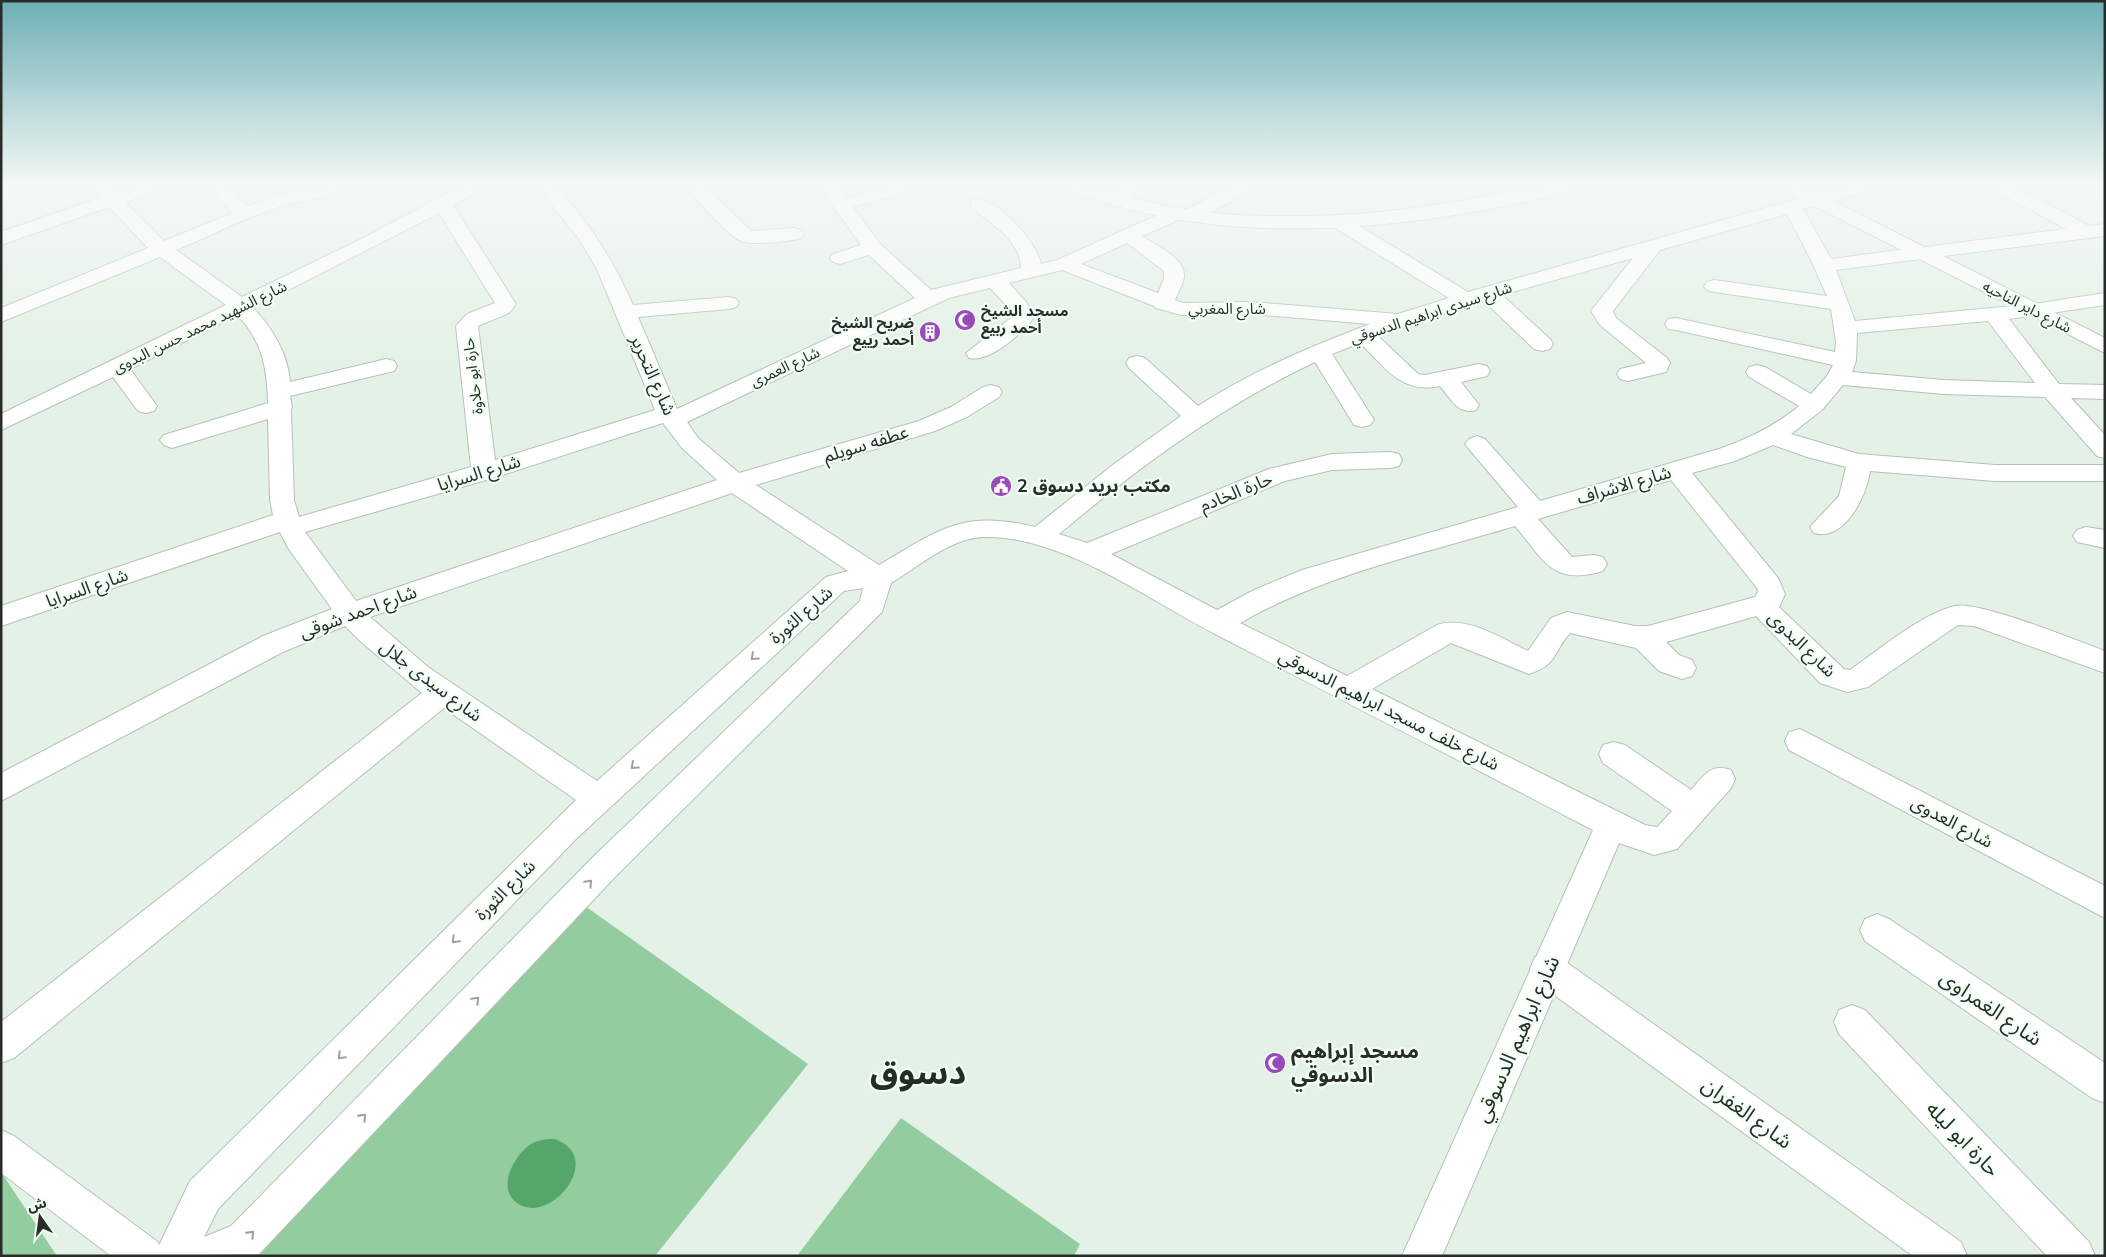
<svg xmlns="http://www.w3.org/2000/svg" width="2106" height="1257" font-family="'Nunito Sans','Noto Sans Arabic',sans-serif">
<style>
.green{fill:#93cd9f}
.water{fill:#54a66a}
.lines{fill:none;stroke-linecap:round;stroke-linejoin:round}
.minor-casing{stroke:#b5c1b7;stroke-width:2}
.tertiary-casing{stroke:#b5c1b7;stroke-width:2}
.minor{fill:#fff;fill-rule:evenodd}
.tertiary{fill:#fff;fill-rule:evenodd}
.oneway{stroke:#9ea09f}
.labels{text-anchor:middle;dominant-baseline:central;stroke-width:4.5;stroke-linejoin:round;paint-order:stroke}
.far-street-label{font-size:15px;fill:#282d29;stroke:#f1fef3}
.far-poi-label{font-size:15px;font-weight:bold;fill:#282d29;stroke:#f1fef3;text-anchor:start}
.street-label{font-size:18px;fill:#282d29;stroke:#f1fef3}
.poi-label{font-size:18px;font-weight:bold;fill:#282d29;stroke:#f1fef3;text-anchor:start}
.near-street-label{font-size:21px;fill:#282d29;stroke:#f1fef3}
.near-poi-label{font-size:21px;font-weight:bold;fill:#282d29;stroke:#f1fef3;text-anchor:start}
.near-town-label{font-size:34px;font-weight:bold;fill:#232d25;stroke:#f1fef3}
</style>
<rect width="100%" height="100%" fill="#e4f1e6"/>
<path class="green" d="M 575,899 L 808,1064 L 655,1256 L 211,1256 Z
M 901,1118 L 1080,1244 L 1074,1256 L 797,1256 Z
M 1,1172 L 57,1256 L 1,1256 Z"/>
<path class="water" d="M 554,1139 C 607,1156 550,1227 517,1203 C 496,1188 514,1155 531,1144 C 538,1140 546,1139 554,1139 Z"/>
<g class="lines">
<g class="minor-casing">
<path id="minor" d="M 90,185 L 109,185 L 116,192 L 138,185 L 164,185 L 162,189 L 125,202 L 164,241 L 233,213 L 204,185 L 224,185 L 248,206 C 279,194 310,185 344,185 C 337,197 315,198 302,201 C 260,209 216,234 176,250 L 242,297 L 365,237 L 463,185 L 485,185 L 483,189 L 453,205 L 516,304 L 509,313 L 478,326 L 495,460 L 655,410 L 597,269 L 579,239 L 536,185 L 555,185 C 589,224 612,257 633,305 L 729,297 L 736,299 L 739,303 L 736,307 L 729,309 L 638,317 L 677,409 L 915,298 L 869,255 L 840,264 L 833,262 L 830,258 L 833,254 L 861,245 L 832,205 L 821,185 L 839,185 L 847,198 L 893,185 L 922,185 L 920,189 L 853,207 L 880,244 L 931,290 L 1021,268 C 1020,240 992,224 972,208 L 970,204 L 972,200 C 995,194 1037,242 1041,264 L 1057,260 L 1171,209 L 1178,207 L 1186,210 L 1233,185 L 1255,185 L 1253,189 L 1198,219 L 1191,221 L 1183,218 L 1142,236 C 1155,245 1186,258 1184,277 C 1183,284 1178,293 1175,300 L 1183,303 L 1251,302 L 1398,314 L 1449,298 L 1332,226 L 1329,222 L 1332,218 L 1346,218 L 1468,292 L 1847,185 L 1876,185 L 1874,189 L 1803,209 L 1831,259 L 1921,247 L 1928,249 L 1931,253 L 1928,257 L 1921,259 L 1836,270 L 1855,321 L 2034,304 L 2105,293 L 2105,305 L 2009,319 L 2059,384 L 2105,385 L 2105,399 L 2071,398 L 2105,435 L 2105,458 L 2097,456 L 2045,397 L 1944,394 L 1843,385 L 1822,410 L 1791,434 L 1859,454 L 1995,465 L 2105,465 L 2105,481 L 1995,481 L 1870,471 C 1867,496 1844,542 1814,533 L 1810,527 L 1839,496 L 1846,467 L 1807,457 L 1773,445 L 1735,461 L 1692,473 L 1778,578 L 1785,594 L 1779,607 L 1844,669 L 1850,670 C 1879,650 1921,614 1955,606 C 1978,600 2077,641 2105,651 L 2105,673 L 1974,626 L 1958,625 L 1868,687 L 1847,692 L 1820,683 L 1756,616 L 1666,642 L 1679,655 L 1692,660 L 1696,668 L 1692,676 L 1682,679 L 1659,671 L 1636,648 L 1570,633 C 1552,653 1559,664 1529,674 L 1451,643 L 1372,689 L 1645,825 L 1657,827 L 1672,811 L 1603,763 L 1599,754 L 1603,745 L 1614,742 L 1625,745 L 1691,790 C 1704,776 1710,763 1731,770 L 1735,779 L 1731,788 L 1677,849 L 1654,855 L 1619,843 L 1442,1256 L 1402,1256 L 1593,830 C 1468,765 1343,701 1219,636 C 1150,601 1064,536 985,537 C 952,537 919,566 891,583 L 882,612 L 615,877 L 259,1254 L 154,1256 L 190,1181 L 576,800 L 444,708 L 14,1058 L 1,1063 L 1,1022 L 422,693 L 360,641 L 345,626 L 283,652 L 1,801 L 1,773 L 263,636 L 332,609 L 288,548 L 280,532 L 1,626 L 1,606 L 273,515 L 270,500 L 268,419 L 172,448 L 164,445 L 160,440 L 164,435 L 268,403 C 267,369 263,341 237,315 L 130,369 L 157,406 L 154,411 L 146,413 L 138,411 L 113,377 L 1,430 L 1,414 L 226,305 L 160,257 L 1,322 L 1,308 L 148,248 L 109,207 L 1,245 L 1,232 L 100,198 ZM 439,213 L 495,303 L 467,314 L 456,326 L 471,467 L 299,517 L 294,500 L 291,410 L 292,407 L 290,396 L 394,371 L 397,366 L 394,361 L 386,359 L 290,382 C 288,354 272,327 253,308 ZM 1787,214 L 1811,260 L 1827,296 L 1714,280 L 1707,282 L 1704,286 L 1707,290 L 1714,292 L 1831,309 L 1836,342 L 1835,352 L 1676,318 L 1668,319 L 1665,324 L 1668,329 L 1676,330 L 1833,365 L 1827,376 L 1811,394 L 1765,367 L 1757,365 L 1749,367 L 1746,372 L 1749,377 L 1799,406 C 1775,426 1748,439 1719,449 L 1540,501 L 1485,439 L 1477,436 L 1469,439 L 1465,444 L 1469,449 L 1518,507 L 1302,570 L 1254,590 L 1217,610 L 1111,554 L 1285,481 L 1332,470 L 1390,468 L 1399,466 L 1402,460 L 1399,454 L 1390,452 L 1332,454 L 1269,469 L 1087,543 L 1059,534 C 1139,467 1220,407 1315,362 L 1354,425 L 1362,427 L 1370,425 L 1374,420 L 1332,354 L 1360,343 C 1386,368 1401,394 1440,386 C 1451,399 1458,415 1476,410 L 1479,405 L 1461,382 L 1487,376 L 1490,371 L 1487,366 L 1479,364 L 1425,375 L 1418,374 L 1378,336 L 1484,301 L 1534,349 L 1542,351 L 1550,349 L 1553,344 L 1550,339 L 1502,295 L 1633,258 L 1591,311 L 1600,325 L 1646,363 L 1620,369 L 1617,374 L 1620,379 L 1628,381 L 1666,372 L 1670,363 L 1667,358 L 1616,318 L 1613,311 L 1660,250 ZM 1127,243 L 1164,271 L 1164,279 L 1158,293 L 1081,264 ZM 1062,270 L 1154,306 L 1156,308 L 1181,315 L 1251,314 L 1370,324 C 1312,346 1252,371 1198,406 L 1145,358 L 1137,356 L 1129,358 L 1126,363 L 1129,368 L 1181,416 L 1114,464 L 1035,527 C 962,509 939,530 879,565 L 756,485 L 935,431 L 967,417 L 999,397 L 1002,392 L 999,387 L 991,385 L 983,387 L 951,407 L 919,421 L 739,473 L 698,438 L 687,422 L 949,298 L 990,288 L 1010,309 L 1012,317 L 966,353 L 969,358 C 989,363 1023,333 1034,317 L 1027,303 L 1009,283 ZM 1988,321 L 2035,383 L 1944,380 L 1852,372 L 1856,361 L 1857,333 ZM 663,423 L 682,448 L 717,480 L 356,601 L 305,532 L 493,478 ZM 1671,480 L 1757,588 L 1758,592 L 1755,597 L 1648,626 L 1635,626 L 1567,612 L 1551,618 L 1528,651 C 1502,639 1467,615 1437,625 L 1347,676 L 1240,623 C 1325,574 1422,554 1515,526 C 1545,561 1552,586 1603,571 L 1607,564 L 1603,557 L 1594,555 L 1572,557 L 1538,519 ZM 732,493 L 848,571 L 826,577 L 597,781 L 428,667 L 370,617 ZM 863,588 L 860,601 L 593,857 L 231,1226 L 204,1237 L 218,1209 L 576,839 L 844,591 Z
M 685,185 L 704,185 L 751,231 L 794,228 L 801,230 L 804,234 L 801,238 C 787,242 752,246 739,240 C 730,236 691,195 685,185 Z
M 1123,185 L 1143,185 L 1123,204 L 1109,204 L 1107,200 Z
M 1990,185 L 2012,185 L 2093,228 L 2096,232 L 2093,236 L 2079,236 L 1992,189 Z
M 2086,527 L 2105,530 L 2105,548 L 2077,542 L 2073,536 L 2077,530 Z
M 1800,729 L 2105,886 L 2105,918 L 1789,750 L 1785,741 L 1789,732 Z
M 1877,914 L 1889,919 L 2105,1063 L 2105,1103 L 2092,1098 L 1865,941 L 1860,930 L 1865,919 Z
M 1852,1005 L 1865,1010 L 2089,1242 L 2095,1256 L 2047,1256 L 1839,1034 L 1834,1022 L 1839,1010 Z"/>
</g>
<g class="tertiary-casing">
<path id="tertiary" d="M 1059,185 C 1094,183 1134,199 1170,207 C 1205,214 1243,216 1279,216 C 1333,217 1388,213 1442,204 C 1487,197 1534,182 1580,185 L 1578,189 C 1453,222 1299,242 1171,218 C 1134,212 1098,201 1061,189 Z
M 1779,185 L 1802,185 L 1924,247 L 2105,224 L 2105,236 L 1943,256 L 2105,338 L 2105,353 L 1781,189 Z
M 1547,953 L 1559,957 L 1961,1242 L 1967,1256 L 1913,1256 L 1535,981 L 1530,969 L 1535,957 Z
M 1,1130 L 14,1136 L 158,1242 L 164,1256 L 111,1256 L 1,1173 Z"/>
</g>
<use href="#minor" class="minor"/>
<use href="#tertiary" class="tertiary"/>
</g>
<defs><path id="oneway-chevron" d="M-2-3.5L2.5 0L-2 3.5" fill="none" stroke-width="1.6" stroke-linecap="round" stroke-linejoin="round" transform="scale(1.25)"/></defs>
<g class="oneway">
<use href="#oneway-chevron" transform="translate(754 657) rotate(138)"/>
<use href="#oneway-chevron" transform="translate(634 766) rotate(138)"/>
<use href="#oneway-chevron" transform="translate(589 883) rotate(-46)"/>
<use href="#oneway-chevron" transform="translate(455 940) rotate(135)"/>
<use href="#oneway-chevron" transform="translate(476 1000) rotate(-46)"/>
<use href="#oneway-chevron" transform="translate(341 1056) rotate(135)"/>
<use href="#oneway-chevron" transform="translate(363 1117) rotate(-46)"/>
<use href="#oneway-chevron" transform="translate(251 1234) rotate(-46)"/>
</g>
<linearGradient id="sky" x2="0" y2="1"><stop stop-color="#6daeb6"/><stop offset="0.51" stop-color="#f3f9f4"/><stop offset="1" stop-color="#f3f9f4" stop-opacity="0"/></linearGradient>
<rect width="2106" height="361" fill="url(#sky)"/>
<defs>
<g id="mosque-disc" transform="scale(1.125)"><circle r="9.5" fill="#984abb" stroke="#f1fef3"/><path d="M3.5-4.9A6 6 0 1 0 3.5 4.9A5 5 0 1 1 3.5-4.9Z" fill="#fff"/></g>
<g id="building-disc" transform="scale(1.125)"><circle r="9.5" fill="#984abb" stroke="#f1fef3"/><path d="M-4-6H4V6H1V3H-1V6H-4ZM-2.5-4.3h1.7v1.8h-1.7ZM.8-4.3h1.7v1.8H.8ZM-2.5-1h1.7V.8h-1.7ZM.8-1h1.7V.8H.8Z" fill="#fff"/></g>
<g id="civic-disc" transform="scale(1.125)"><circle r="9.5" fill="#984abb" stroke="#f1fef3"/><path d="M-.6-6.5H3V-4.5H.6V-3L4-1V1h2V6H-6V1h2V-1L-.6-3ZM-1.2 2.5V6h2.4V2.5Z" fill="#fff"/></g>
</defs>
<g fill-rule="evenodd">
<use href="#mosque-disc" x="965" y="320"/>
<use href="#building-disc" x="930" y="332"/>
<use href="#civic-disc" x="1001" y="486"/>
<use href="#mosque-disc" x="1275" y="1063"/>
</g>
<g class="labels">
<g class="far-street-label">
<text transform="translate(2027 307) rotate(27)">شارع داير الناحيه</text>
<text x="1227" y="309">شارع المغربي</text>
<text transform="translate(1431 313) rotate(-18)">شارع سيدى ابراهيم الدسوقي</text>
<text transform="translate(200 327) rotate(-26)">شارع الشهيد محمد حسن البدوى</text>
<text transform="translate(785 367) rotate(-25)">شارع العمرى</text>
<text transform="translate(473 376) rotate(-97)">حارة ابو حلاوة</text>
</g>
<g class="far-poi-label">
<text x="981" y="311">مسجد الشيخ<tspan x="981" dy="17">أحمد ربيع</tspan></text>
<text x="914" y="323" text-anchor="end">ضريح الشيخ<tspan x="914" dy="17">أحمد رييع</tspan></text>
</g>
<g class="street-label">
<text transform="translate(653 375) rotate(66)">شارع التحرير</text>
<text transform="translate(866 444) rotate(-17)">عطفه سويلم</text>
<text transform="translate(479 473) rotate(-17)">شارع السرايا</text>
<text transform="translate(1624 485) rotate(-16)">شارع الاشراف</text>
<text transform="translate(1236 492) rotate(-22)">حارة الخادم</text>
<text transform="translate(87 588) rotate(-19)">شارع السرايا</text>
<text transform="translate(358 612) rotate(-20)">شارع احمد شوقى</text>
<text transform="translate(801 615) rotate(-41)">شارع الثورة</text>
<text transform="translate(1802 644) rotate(44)">شارع البدوى</text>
<text transform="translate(431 681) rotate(37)">شارع سيدى جلال</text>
<text transform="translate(1389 710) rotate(27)">شارع خلف مسجد ابراهيم الدسوقي</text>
<text transform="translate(1952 822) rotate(28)">شارع العدوى</text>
<text transform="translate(505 890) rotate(-45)">شارع الثورة</text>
</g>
<g class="poi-label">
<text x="1017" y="486">مكتب بريد دسوق 2</text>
</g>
<g class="near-street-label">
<text transform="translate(1991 1008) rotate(34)">شارع الغمراوى</text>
<text transform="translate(1517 1039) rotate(-66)">شارع ابراهيم الدسوقي</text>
<text transform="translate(1747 1113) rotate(36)">شارع الغفران</text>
<text transform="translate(1963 1139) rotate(46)">حارة ابو ليله</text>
</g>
<g class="near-poi-label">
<text x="1291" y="1051">مسجد إبراهيم<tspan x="1291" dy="24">الدسوقي</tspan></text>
</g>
<g class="near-town-label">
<text x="918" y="1073">دسوق</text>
</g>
</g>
<rect width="2106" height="1257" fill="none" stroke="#282d29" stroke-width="5"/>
<g transform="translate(40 1217) rotate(346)" stroke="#f1fef3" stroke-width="4" paint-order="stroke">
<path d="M0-4L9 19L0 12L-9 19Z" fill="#282d29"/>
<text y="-8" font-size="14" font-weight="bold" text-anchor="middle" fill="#282d29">ش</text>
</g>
</svg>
